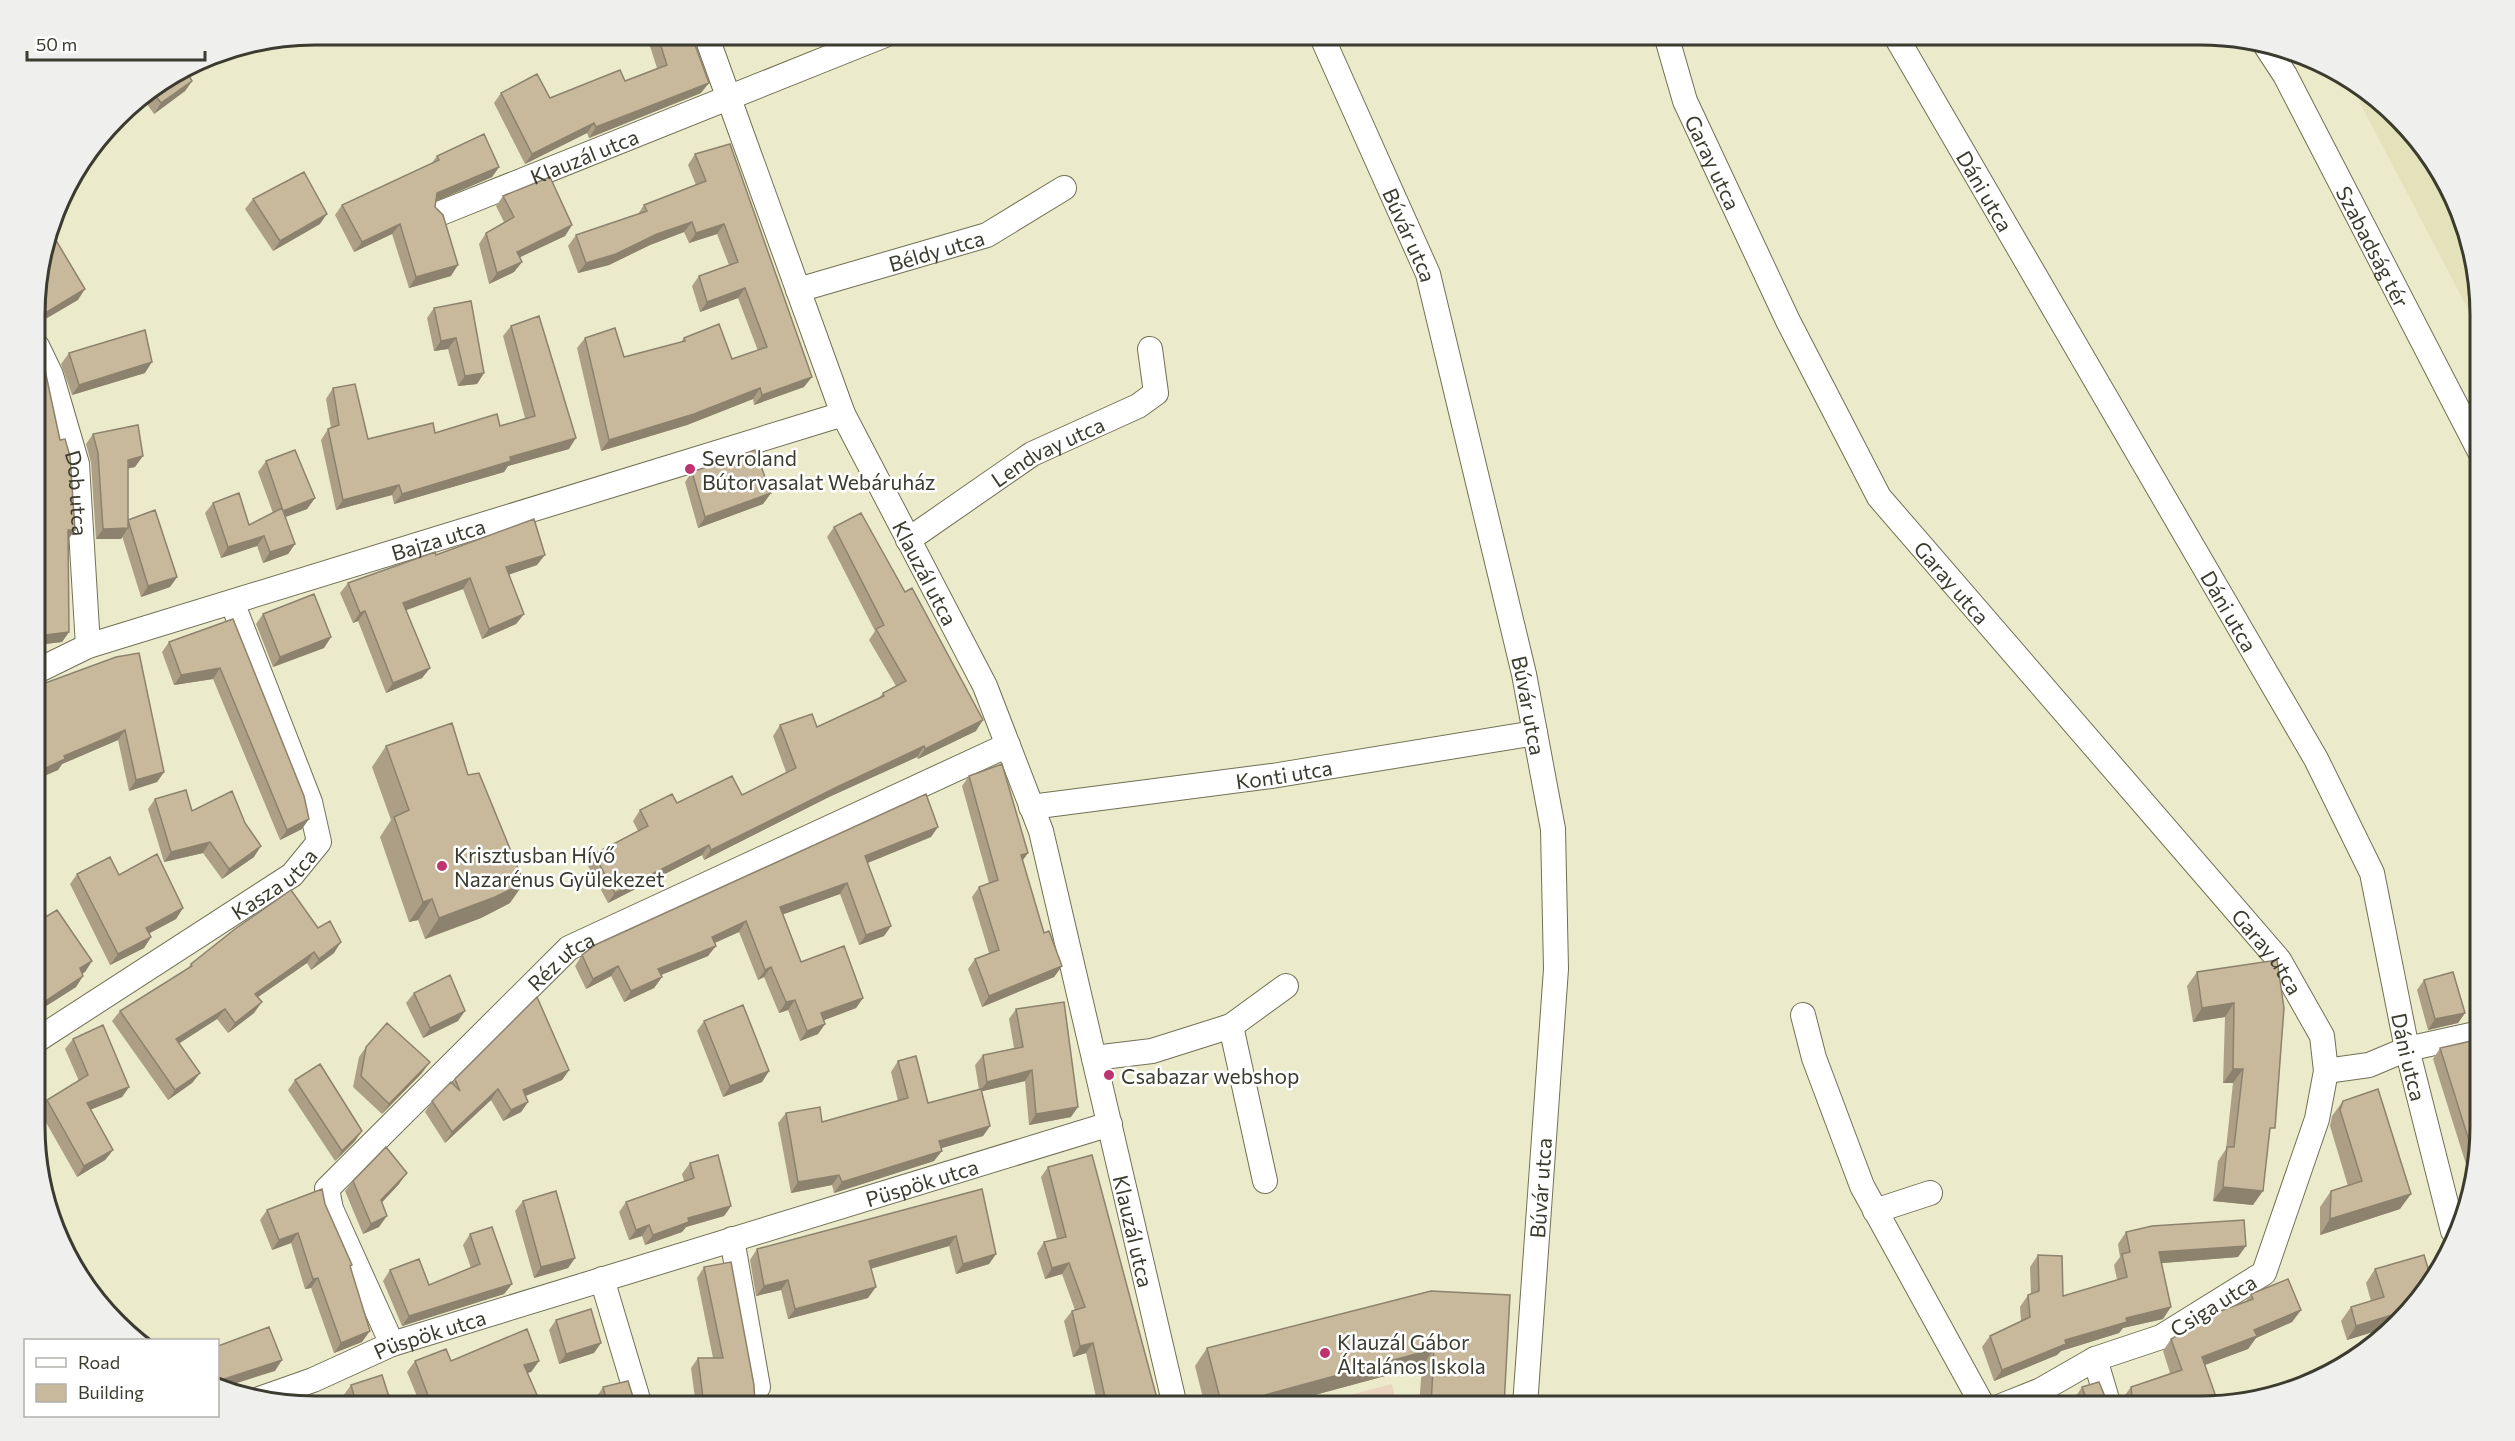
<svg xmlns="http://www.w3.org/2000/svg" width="2515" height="1441" font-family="Commissioner,sans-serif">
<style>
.built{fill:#e3e2bb}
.green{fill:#ead4c0}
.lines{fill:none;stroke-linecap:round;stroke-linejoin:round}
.minor-casing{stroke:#717054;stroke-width:26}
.minor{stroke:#fff;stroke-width:24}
.wall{fill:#ac9f86}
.shaded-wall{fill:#8c826d}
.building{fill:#c8b99c;stroke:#8c826d;stroke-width:1.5}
.poi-dot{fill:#be346e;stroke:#fff;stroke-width:2}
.labels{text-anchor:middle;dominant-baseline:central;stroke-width:5;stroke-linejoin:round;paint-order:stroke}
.street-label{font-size:21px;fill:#3b3b2f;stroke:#fff}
.poi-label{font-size:21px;fill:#3b3b2f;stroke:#fff;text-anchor:start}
.rim{fill:none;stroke:#3b3b2f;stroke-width:3}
</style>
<rect width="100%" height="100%" fill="#ebebcc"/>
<path class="built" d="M 2347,78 L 2433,160 L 2466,225 L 2480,296 L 2480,332 Z"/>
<path class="green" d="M 1392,1384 L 1397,1406 L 1309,1406 Z"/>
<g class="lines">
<g class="minor-casing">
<g id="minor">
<path id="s1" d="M 706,35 L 843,414 L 985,686 L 1041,831 L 1175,1406"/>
<path id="s2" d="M 1321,35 L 1428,274 L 1524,674 L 1553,829 L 1556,969 L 1525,1406"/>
<path id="s3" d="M 1666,35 L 1685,101 L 1788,321 L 1879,497 L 2279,960 L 2322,1036 L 2326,1071 L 2317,1119 L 2264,1273 L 2161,1337 L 2095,1359 L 2041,1390 L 2001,1406"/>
<path id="s4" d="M 1895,35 L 2316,759 L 2372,873 L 2407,1049 L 2453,1231"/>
<path id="s5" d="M 2264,43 L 2285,75 L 2480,452"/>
<path id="s6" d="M 441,213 L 885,35"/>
<path id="s7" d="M 798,290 L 987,235 L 1064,188"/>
<path id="s8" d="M 37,346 L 51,375 L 77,464 L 88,646"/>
<path id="s9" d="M 908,540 L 1032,454 L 1138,406 L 1156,393 L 1150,349"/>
<path id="s10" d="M 37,671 L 88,646 L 843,414"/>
<path id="s11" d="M 1031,807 L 1272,776 L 1535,733"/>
<path d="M 1803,1015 L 1814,1058 L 1862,1186 L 1983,1406"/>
<path d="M 1231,1026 L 1265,1181"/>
<path id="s12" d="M 37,1040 L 292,875 L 319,842 L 310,802 L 232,602"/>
<path d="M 1094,1058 L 1152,1051 L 1231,1026 L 1286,986"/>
<path d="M 2326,1071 L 2369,1065 L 2407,1049 L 2480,1033"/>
<path d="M 1875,1211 L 1930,1193"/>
<path d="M 732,1239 L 758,1387"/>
<path d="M 602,1279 L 640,1406"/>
<path id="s13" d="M 392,1344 L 331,1209 L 327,1189 L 569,948 L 1008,745"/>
<path d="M 2095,1359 L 2109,1406"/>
<path id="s14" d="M 259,1399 L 313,1380 L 392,1344 L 1110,1124"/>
</g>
</g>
<use href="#minor" class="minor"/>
</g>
<path class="wall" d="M 646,34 L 691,34 L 701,93 L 589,138 L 587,133 L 525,164 L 494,103 L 501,93 L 550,98 L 625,81 L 657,68 Z
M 186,70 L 192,81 L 185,91 L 154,114 L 142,97 Z
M 695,154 L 804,387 L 754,405 L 753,399 L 687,425 L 601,451 L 577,348 L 585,338 L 624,357 L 681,342 L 684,338 L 732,359 L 758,351 L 738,298 L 700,312 L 692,286 L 699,276 L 729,265 L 717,234 L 689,243 L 684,232 L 650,245 L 609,265 L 578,273 L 568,246 L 576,235 L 638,214 L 644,205 L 696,185 L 688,165 Z
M 437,156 L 499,167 L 492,177 L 436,201 L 435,207 L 451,276 L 409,288 L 392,234 L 354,252 L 335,215 L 342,205 L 431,164 Z
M 503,196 L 572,225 L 565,236 L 519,257 L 522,262 L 514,272 L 489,284 L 479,244 L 486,233 L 504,222 L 496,206 Z
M 253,199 L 320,224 L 273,251 L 245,209 Z
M 434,308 L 484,373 L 477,384 L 458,386 L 448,349 L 434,351 L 427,318 Z
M 511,326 L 569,449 L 508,466 L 504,472 L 394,504 L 392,495 L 336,510 L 321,440 L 328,429 L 331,428 L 326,399 L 333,388 L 368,439 L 500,426 L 525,418 L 503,336 Z
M 69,353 L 145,373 L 72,395 L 61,364 Z
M 37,363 L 75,530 L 68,540 L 69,632 L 62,642 L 37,645 Z
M 93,434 L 135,467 L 128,468 L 128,520 L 177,577 L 170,587 L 141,597 L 122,536 L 121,539 L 96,539 L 91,463 L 86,444 Z
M 266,461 L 315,498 L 307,509 L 285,517 L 295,544 L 288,554 L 263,563 L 257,546 L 221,558 L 205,513 L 213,503 L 249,525 L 273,513 L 258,472 Z
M 692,472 L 771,493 L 763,504 L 698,528 L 685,482 Z
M 834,527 L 976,731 L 918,759 L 917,757 L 829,797 L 704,860 L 702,855 L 608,903 L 587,864 L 594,854 L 638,831 L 633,821 L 640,810 L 677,803 L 742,795 L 786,772 L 773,736 L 780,725 L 817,727 L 878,699 L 883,693 L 896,686 L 869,640 L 875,631 L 827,537 Z
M 537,565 L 509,574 L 524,614 L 516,624 L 482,639 L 463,589 L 406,610 L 430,668 L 422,678 L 386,693 L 358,621 L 353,623 L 340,593 L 348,583 Z
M 263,614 L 331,637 L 324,648 L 273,667 L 256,624 Z
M 233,619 L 302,829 L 280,840 L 213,679 L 174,685 L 162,652 L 169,642 Z
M 116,657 L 164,772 L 157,782 L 129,791 L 118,740 L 62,764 L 58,770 L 37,779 L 37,686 Z
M 386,746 L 468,775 L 510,903 L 481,918 L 425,939 L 418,920 L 409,922 L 380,837 L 391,820 L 372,767 Z
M 969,776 L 1028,853 L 1022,861 L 1044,933 L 1062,966 L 1054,977 L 982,1007 L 968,969 L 975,959 L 989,953 L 972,897 L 979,887 L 989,883 L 962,786 Z
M 155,799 L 192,811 L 254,857 L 222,879 L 203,853 L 164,862 L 148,809 Z
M 931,837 L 867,863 L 891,926 L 884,936 L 859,945 L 840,894 L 783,914 L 801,962 L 863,998 L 856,1008 L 824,1020 L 825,1024 L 818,1034 L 800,1041 L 788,1010 L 779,1013 L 764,977 L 758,980 L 739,932 L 715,943 L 708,956 L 661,975 L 662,977 L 654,988 L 624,1002 L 611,976 L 586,989 L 575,966 L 582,955 Z
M 77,874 L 119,875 L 183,908 L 176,919 L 149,933 L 151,937 L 144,948 L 110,965 L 70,884 Z
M 37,922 L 92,961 L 85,972 L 82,973 L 83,976 L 76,987 L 43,1008 L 37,1017 Z
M 235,929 L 334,953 L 311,970 L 307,963 L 258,997 L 254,1013 L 228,1033 L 217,1019 L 179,1043 L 200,1073 L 192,1083 L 168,1100 L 112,1021 L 120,1011 L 187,969 L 191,964 Z
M 2277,960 L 2270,1135 L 2253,1205 L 2213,1201 L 2218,1161 L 2226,1149 L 2233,1083 L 2223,1083 L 2225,1017 L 2193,1022 L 2187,986 L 2197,972 Z
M 2424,980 L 2465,1013 L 2458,1023 L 2428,1030 L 2417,990 Z
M 414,993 L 458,1021 L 423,1038 L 406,1003 Z
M 1016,1009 L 1071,1117 L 1029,1125 L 1025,1081 L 982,1091 L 990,1126 L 983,1136 L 941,1148 L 934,1161 L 834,1193 L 832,1185 L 791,1193 L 778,1123 L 786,1113 L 822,1122 L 898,1101 L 891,1072 L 898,1061 L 928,1103 L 979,1090 L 975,1065 L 983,1055 L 1014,1048 L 1009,1019 Z
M 704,1021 L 769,1071 L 762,1082 L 723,1097 L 697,1031 Z
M 73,1039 L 129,1087 L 122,1097 L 91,1109 L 113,1150 L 105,1160 L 77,1177 L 39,1110 L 47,1100 L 79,1081 L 65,1049 Z
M 366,1047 L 422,1073 L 382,1114 L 353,1087 L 359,1057 Z
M 2440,1048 L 2480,1144 L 2470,1177 L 2433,1059 Z
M 569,1070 L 562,1080 L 526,1096 L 528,1102 L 521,1112 L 503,1121 L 491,1100 L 445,1143 L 425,1112 L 432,1101 L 452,1083 L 455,1079 Z
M 295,1080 L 355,1141 L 335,1161 L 288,1090 Z
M 2343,1101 L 2400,1209 L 2320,1235 L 2320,1207 L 2331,1191 L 2348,1186 L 2330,1126 L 2332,1116 Z
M 690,1163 L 731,1206 L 724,1216 L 686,1227 L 682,1232 L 645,1245 L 642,1236 L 629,1240 L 619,1212 L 626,1202 L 684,1181 L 682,1174 Z
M 1048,1167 L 1159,1406 L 1098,1406 L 1086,1353 L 1073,1357 L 1064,1321 L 1072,1311 L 1075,1310 L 1062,1274 L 1045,1279 L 1037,1253 L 1044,1242 L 1057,1239 L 1041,1177 Z
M 353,1181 L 399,1184 L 382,1202 L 379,1227 L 363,1234 L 345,1191 Z
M 982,1189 L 996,1254 L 989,1264 L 956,1274 L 949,1246 L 871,1269 L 868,1298 L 788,1319 L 781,1290 L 756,1296 L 750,1260 L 757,1249 Z
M 523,1201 L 575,1258 L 568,1268 L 534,1278 L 515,1211 Z
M 325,1204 L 351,1267 L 362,1342 L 334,1353 L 311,1288 L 305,1289 L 291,1243 L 272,1250 L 260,1220 L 267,1210 Z
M 2126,1232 L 2238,1257 L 2162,1263 L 2163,1319 L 2123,1328 L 2119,1333 L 2061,1351 L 2057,1355 L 1994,1381 L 1982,1347 L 1990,1336 L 2021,1321 L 2020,1307 L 2028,1295 L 2031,1294 L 2030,1267 L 2038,1255 L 2063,1296 L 2117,1280 L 2114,1265 L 2120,1257 L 2118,1244 Z
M 470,1234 L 512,1284 L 504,1294 L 402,1326 L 383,1281 L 390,1270 L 429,1285 L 471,1268 L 463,1245 Z
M 704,1267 L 755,1406 L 800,1406 L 696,1406 L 691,1368 L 698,1358 L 713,1358 L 697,1278 Z
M 2375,1269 L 2432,1281 L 2399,1324 L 2387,1333 L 2386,1328 L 2347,1340 L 2341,1321 L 2351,1307 L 2371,1301 L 2366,1283 Z
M 1431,1291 L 1504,1406 L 1419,1406 L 1422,1366 L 1274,1406 L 1205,1406 L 1195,1366 L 1207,1348 Z
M 2251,1294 L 2301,1310 L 2292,1322 L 2256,1338 L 2248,1349 L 2205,1365 L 2207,1406 L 2123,1406 L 2122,1399 L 2131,1387 L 2170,1373 L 2163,1351 L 2171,1339 L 2246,1301 Z
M 556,1320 L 594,1353 L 559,1364 L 549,1330 Z
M 415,1361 L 539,1361 L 531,1372 L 527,1373 L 540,1402 L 536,1406 L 421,1406 L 407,1372 Z
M 351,1385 L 392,1406 L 347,1406 L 343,1396 Z
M 603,1387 L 634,1400 L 640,1406 L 598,1406 L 596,1398 Z
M 2082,1387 L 2108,1404 L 2115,1406 L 2076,1406 L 2074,1399 Z"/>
<path class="shaded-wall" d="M 192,81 L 185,91 L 154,114 L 161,103 Z
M 709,83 L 701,93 L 589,138 L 596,127 Z
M 594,123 L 587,133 L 525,164 L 532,154 Z
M 499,167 L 492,177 L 430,204 L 437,193 Z
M 327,214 L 320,224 L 273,251 L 280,241 Z
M 692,222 L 684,232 L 650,245 L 609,265 L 578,273 L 586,263 L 657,234 Z
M 400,224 L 392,234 L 354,252 L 362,242 Z
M 724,224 L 717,234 L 689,243 L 696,233 Z
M 572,225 L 565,236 L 510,262 L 517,252 Z
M 522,262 L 514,272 L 489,284 L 497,273 Z
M 458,265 L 451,276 L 409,288 L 416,277 Z
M 745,288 L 738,298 L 700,312 L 707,302 Z
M 85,289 L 78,300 L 37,324 L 37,318 Z
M 456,338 L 448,349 L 434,351 L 441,341 Z
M 152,362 L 145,373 L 72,395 L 79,385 Z
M 484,373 L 477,384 L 458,386 L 465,376 Z
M 812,377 L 804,387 L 754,405 L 762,395 Z
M 760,388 L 753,399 L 687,425 L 601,451 L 609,440 Z
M 576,438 L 569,449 L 508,466 L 504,472 L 394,504 L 402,494 L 510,457 Z
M 143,456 L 135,467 L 121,470 L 128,460 Z
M 399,485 L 392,495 L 336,510 L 343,500 Z
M 771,493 L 763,504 L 698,528 L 705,517 Z
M 315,498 L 307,509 L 275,521 L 283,511 Z
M 128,528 L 121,539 L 96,539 L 103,529 Z
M 68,530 L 75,530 L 67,540 Z
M 264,536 L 257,546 L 221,558 L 228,547 Z
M 295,544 L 288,554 L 263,563 L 270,552 Z
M 545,555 L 537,565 L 499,578 L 506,567 Z
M 177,577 L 170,587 L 141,597 L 148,586 Z
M 470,578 L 463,589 L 396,614 L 403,603 Z
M 365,611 L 358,621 L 353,623 L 360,613 Z
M 524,614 L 516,624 L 482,639 L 489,629 Z
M 69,632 L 62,642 L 37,645 L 37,637 L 38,636 Z
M 331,637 L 324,648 L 273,667 L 280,657 Z
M 220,668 L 213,679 L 174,685 L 181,675 Z
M 430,668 L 422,678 L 386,693 L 393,683 Z
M 983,720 L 976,731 L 918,759 L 925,749 Z
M 125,730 L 118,740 L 62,764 L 58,770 L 37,779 L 37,772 L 64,756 Z
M 924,746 L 917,757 L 829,797 L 704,860 L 711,850 L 837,787 Z
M 164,772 L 157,782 L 129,791 L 136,780 Z
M 309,819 L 302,829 L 280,840 L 287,830 Z
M 938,827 L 931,837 L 858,867 L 865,856 Z
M 210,842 L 203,853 L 164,862 L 171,852 Z
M 709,845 L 702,855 L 608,903 L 615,893 Z
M 261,846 L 254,857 L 222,879 L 229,869 Z
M 1028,853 L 1020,864 L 1021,855 Z
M 524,883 L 510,903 L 481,918 L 425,939 L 439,918 Z
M 847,883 L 840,894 L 773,918 L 780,907 Z
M 432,899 L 418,920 L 409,922 L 423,902 Z
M 183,908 L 176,919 L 139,939 L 146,928 Z
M 746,921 L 739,932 L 705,947 L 712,937 Z
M 891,926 L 884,936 L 859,945 L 866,935 Z
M 151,937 L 144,948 L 110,965 L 118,954 Z
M 341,942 L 334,953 L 311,970 L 319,959 Z
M 716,946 L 708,956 L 651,979 L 658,969 Z
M 314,952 L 307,963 L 248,1004 L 255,994 Z
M 92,961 L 85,972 L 73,979 L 80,968 Z
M 618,966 L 611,976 L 586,989 L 593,979 Z
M 1062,966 L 1054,977 L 982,1007 L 989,996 Z
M 771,967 L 764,977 L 758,980 L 765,970 Z
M 83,976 L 76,987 L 43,1008 L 37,1017 L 37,1011 L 44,1002 Z
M 662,977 L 654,988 L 624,1002 L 631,991 Z
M 863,998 L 856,1008 L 814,1024 L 821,1013 Z
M 795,1000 L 788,1010 L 779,1013 L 786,1002 Z
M 262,1002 L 254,1013 L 228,1033 L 235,1023 Z
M 2234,1003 L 2225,1017 L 2193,1022 L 2202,1008 Z
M 225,1009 L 217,1019 L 169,1050 L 176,1039 Z
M 465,1011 L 458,1021 L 423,1038 L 430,1028 Z
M 2465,1013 L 2458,1023 L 2428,1030 L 2435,1019 Z
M 825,1024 L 818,1034 L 800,1041 L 807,1031 Z
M 430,1062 L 422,1073 L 382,1114 L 389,1104 Z
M 2233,1069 L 2243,1069 L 2233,1083 L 2223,1083 Z
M 569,1070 L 562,1080 L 516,1100 L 523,1090 Z
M 1032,1070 L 1025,1081 L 979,1092 L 987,1082 Z
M 769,1071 L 762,1082 L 723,1097 L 730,1086 Z
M 200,1073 L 192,1083 L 168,1100 L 175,1090 Z
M 129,1087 L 122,1097 L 80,1114 L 87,1103 Z
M 498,1089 L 491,1100 L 445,1143 L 452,1132 Z
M 528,1102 L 521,1112 L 503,1121 L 511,1110 Z
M 1078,1107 L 1071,1117 L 1029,1125 L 1036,1114 Z
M 45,1120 L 38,1130 L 37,1131 L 37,1126 Z
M 990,1126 L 983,1136 L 932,1151 L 939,1141 Z
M 362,1131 L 355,1141 L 335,1161 L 342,1151 Z
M 113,1150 L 105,1160 L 77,1177 L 84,1166 Z
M 942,1151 L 934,1161 L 834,1193 L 842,1182 Z
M 407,1173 L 399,1184 L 374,1211 L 381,1200 Z
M 839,1175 L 832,1185 L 791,1193 L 798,1182 Z
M 2223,1187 L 2263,1191 L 2253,1205 L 2213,1201 Z
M 2411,1194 L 2400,1209 L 2320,1235 L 2330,1219 Z
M 731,1206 L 724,1216 L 686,1227 L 682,1232 L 645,1245 L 653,1235 L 688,1218 Z
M 387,1216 L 379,1227 L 363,1234 L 371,1224 Z
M 649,1225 L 642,1236 L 629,1240 L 636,1230 Z
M 298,1233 L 291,1243 L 272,1250 L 279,1240 Z
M 956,1236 L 949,1246 L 862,1271 L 869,1261 Z
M 2246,1246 L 2238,1257 L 2151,1264 L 2159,1252 Z
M 996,1254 L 989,1264 L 956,1274 L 963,1264 Z
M 575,1258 L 568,1268 L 534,1278 L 541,1267 Z
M 1069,1263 L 1062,1274 L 1045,1279 L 1052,1268 Z
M 318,1278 L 311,1288 L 305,1289 L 313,1279 Z
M 788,1280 L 781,1290 L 756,1296 L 764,1286 Z
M 512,1284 L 504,1294 L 402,1326 L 409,1316 Z
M 876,1287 L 868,1298 L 788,1319 L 795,1309 Z
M 2171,1307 L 2163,1319 L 2123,1328 L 2119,1333 L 2061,1351 L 2057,1355 L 1994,1381 L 2002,1370 L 2065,1340 L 2126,1318 Z
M 2301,1310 L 2292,1322 L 2256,1338 L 2248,1349 L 2194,1369 L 2202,1357 L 2254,1330 Z
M 2395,1314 L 2386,1328 L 2347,1340 L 2356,1326 Z
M 370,1331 L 362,1342 L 334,1353 L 341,1343 Z
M 601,1343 L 594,1353 L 559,1364 L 566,1354 Z
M 1093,1343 L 1086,1353 L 1073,1357 L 1080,1346 Z
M 1434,1349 L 1422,1366 L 1274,1406 L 1257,1406 L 1265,1395 Z
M 282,1360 L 275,1371 L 221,1388 L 218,1387 L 218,1381 Z
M 539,1361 L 531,1372 L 517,1375 L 524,1365 Z
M 2215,1394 L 2207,1406 L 2181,1406 Z
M 540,1402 L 536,1406 L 529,1406 Z"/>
<path class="building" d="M 657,34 L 691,34 L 709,83 L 596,127 L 594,123 L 532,154 L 501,93 L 537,74 L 550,98 L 620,70 L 625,81 L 667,65 Z
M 186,70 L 192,81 L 161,103 L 152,91 Z
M 484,134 L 499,167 L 437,193 L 435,207 L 443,215 L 458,265 L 416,277 L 400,224 L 362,242 L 342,205 L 439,160 L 437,156 Z
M 730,144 L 812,377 L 762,395 L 760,388 L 694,414 L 609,440 L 585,338 L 615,328 L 624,357 L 685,341 L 684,338 L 719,324 L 732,359 L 767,347 L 745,288 L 707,302 L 699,276 L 738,262 L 724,224 L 696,233 L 692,222 L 657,234 L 616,254 L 586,263 L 576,235 L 647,211 L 644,205 L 706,181 L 695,154 Z
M 304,172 L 327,214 L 280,241 L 253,199 Z
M 550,177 L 572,225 L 517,252 L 522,262 L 497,273 L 486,233 L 514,217 L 503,196 Z
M 51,232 L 85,289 L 37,318 L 37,279 Z
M 471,301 L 484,373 L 465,376 L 456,338 L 441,341 L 434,308 Z
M 539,316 L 576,438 L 510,457 L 511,461 L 402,494 L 399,485 L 343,500 L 328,429 L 339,425 L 333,388 L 355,384 L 368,439 L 433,423 L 435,433 L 497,414 L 500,426 L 535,416 L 511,326 Z
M 145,330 L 152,362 L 79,385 L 69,353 Z
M 41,362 L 45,370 L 60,440 L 65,439 L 70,456 L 75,530 L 68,530 L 69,632 L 38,636 L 39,552 L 37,553 L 37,363 Z
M 138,425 L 143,456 L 128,460 L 128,528 L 103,529 L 98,453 L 93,434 Z
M 295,450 L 315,498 L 283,511 L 266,461 Z
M 755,450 L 771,493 L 705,517 L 692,472 Z
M 239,493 L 249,525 L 282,508 L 295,544 L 270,552 L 264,536 L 228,547 L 213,503 Z
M 155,510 L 177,577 L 148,586 L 128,520 Z
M 861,513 L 905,592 L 912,588 L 983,720 L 925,749 L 924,746 L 837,787 L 711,850 L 709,845 L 615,893 L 594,854 L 648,826 L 640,810 L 672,794 L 677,803 L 732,776 L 742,795 L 796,768 L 780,725 L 812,714 L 817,727 L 884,696 L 883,693 L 906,681 L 876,629 L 884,625 L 834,527 Z
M 534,519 L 545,555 L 506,567 L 524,614 L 489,629 L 470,578 L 403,603 L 430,668 L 393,683 L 365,611 L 360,613 L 348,583 L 435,552 L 436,555 Z
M 314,594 L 331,637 L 280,657 L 263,614 Z
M 233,619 L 304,796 L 309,819 L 287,830 L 220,668 L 181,675 L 169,642 Z
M 139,653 L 164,772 L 136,780 L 125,730 L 64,756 L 65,759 L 37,772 L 37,686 L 116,657 Z
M 452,723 L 468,775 L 479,773 L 524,883 L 495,897 L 439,918 L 432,899 L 423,902 L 394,817 L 409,810 L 386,746 Z
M 1002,764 L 1028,853 L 1021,855 L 1044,933 L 1049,931 L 1062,966 L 989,996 L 975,959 L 999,950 L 979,887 L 998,880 L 969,776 Z
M 186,790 L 192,811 L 232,791 L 245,823 L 261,846 L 229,869 L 210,842 L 171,852 L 155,799 Z
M 926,794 L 938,827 L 865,856 L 891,926 L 866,935 L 847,883 L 780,907 L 801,962 L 844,946 L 863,998 L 821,1013 L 825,1024 L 807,1031 L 795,1000 L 786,1002 L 771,967 L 765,970 L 746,921 L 712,937 L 716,946 L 658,969 L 662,977 L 631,991 L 618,966 L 593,979 L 582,955 L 595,945 Z
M 157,854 L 183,908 L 146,928 L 151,937 L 118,954 L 77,874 L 110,857 L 119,875 Z
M 291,890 L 318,928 L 330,921 L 341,942 L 319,959 L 314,952 L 255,994 L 262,1002 L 235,1023 L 225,1009 L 176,1039 L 200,1073 L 175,1090 L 120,1011 L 192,966 L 191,964 L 235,929 Z
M 57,910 L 92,961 L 80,968 L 83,976 L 44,1002 L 45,1006 L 37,1011 L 37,946 L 39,945 L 37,940 L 44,935 L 37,924 L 37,922 Z
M 2277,960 L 2284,1008 L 2275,1128 L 2270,1128 L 2263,1191 L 2223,1187 L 2227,1147 L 2234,1147 L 2243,1069 L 2233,1069 L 2234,1003 L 2202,1008 L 2197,972 Z
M 2453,972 L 2465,1013 L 2435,1019 L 2424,980 Z
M 450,975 L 465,1011 L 430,1028 L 414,993 Z
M 537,997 L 569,1070 L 523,1090 L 528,1102 L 511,1110 L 498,1089 L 452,1132 L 432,1101 L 451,1082 L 460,1091 L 455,1079 Z
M 1064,1002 L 1078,1107 L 1036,1114 L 1032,1070 L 987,1082 L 983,1055 L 1023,1047 L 1016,1009 Z
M 743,1005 L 769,1071 L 730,1086 L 704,1021 Z
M 387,1023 L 430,1062 L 389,1104 L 361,1076 L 366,1047 Z
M 103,1025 L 129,1087 L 87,1103 L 113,1150 L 84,1166 L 47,1100 L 88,1075 L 73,1039 Z
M 2480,1039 L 2480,1144 L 2475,1160 L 2440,1048 Z
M 916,1056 L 928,1103 L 981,1089 L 990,1126 L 939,1141 L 942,1151 L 842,1182 L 839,1175 L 798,1182 L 786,1113 L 820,1107 L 822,1122 L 908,1098 L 898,1061 Z
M 320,1064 L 362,1131 L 342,1151 L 295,1080 Z
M 2378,1089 L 2411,1194 L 2330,1219 L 2331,1191 L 2362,1181 L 2340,1110 L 2343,1101 Z
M 37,1108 L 45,1120 L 37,1126 Z
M 386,1147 L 407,1173 L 381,1200 L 387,1216 L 371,1224 L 353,1181 Z
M 718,1155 L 731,1206 L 688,1218 L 689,1222 L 653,1235 L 649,1225 L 636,1230 L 626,1202 L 694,1178 L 690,1163 Z
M 1092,1155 L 1159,1406 L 1107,1406 L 1093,1343 L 1080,1346 L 1072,1311 L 1085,1307 L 1069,1263 L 1052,1268 L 1044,1242 L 1066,1237 L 1048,1167 Z
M 322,1189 L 325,1204 L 352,1265 L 350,1266 L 370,1331 L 341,1343 L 318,1278 L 313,1279 L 298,1233 L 279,1240 L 267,1210 Z
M 982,1189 L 996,1254 L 963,1264 L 956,1236 L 869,1261 L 876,1287 L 795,1309 L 788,1280 L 764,1286 L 757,1249 Z
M 556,1191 L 575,1258 L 541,1267 L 523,1201 Z
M 2244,1220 L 2246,1246 L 2159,1252 L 2171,1307 L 2126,1318 L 2127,1322 L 2065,1340 L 2066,1344 L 2002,1370 L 1990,1336 L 2030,1317 L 2028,1295 L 2039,1291 L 2038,1255 L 2062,1256 L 2063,1296 L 2127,1277 L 2122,1254 L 2130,1252 L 2126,1232 L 2152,1226 Z
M 492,1227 L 512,1284 L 409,1316 L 390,1270 L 419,1259 L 429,1285 L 480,1264 L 470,1234 Z
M 2424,1255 L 2432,1281 L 2399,1324 L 2397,1325 L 2395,1314 L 2356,1326 L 2351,1307 L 2384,1297 L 2375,1269 Z
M 731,1262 L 754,1385 L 755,1406 L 800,1401 L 800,1406 L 704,1406 L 698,1358 L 723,1358 L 704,1267 Z
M 2288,1279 L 2301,1310 L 2254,1330 L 2257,1336 L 2202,1357 L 2215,1394 L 2181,1406 L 2124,1406 L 2128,1404 L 2132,1396 L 2131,1387 L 2182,1370 L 2171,1339 L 2218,1312 L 2253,1299 L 2251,1294 Z
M 1431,1291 L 1510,1295 L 1504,1406 L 1431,1406 L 1434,1349 L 1265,1395 L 1267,1406 L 1222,1406 L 1207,1348 Z
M 591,1309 L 601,1343 L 566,1354 L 556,1320 Z
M 269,1327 L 282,1360 L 218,1381 L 218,1346 Z
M 527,1329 L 539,1361 L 524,1365 L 540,1402 L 529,1406 L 432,1406 L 415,1361 L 446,1349 L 451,1361 Z
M 382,1375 L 392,1406 L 357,1406 L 351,1385 Z
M 628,1381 L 634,1400 L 640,1406 L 608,1406 L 603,1387 Z
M 2099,1382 L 2108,1404 L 2115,1406 L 2082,1406 L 2088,1404 L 2082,1387 Z
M 313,1401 L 316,1406 L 303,1405 Z"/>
<g class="poi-dot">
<circle cx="690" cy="469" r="6"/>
<circle cx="442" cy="866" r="6"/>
<circle cx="1109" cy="1075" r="6"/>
<circle cx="1325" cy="1353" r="6"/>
</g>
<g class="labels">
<g class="street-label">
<text stroke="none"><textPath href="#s6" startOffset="154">Klauzál utca</textPath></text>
<text stroke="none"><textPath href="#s3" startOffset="136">Garay utca</textPath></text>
<text stroke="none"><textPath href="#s4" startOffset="180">Dáni utca</textPath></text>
<text stroke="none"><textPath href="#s2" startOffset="219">Búvár utca</textPath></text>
<text stroke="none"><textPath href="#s5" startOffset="231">Szabadság tér</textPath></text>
<text stroke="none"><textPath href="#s7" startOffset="144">Béldy utca</textPath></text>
<text stroke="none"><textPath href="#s9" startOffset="166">Lendvay utca</textPath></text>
<text stroke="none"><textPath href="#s8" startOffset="154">Dob utca</textPath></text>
<text stroke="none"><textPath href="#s10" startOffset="423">Bajza utca</textPath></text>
<text stroke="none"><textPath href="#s1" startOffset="582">Klauzál utca</textPath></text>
<text stroke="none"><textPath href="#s3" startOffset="622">Garay utca</textPath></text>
<text stroke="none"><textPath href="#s4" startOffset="666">Dáni utca</textPath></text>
<text stroke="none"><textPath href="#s2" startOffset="705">Búvár utca</textPath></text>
<text stroke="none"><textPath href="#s11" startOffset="255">Konti utca</textPath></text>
<text stroke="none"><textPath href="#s12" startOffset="284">Kasza utca</textPath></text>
<text stroke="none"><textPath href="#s3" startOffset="1108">Garay utca</textPath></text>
<text stroke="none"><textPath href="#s13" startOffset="496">Réz utca</textPath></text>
<text stroke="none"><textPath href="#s4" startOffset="1152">Dáni utca</textPath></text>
<text stroke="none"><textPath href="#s14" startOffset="698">Püspök utca</textPath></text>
<text transform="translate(1540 1188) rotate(-86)">Búvár utca</text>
<text stroke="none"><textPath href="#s1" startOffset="1276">Klauzál utca</textPath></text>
<text transform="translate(2213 1305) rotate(-32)">Csiga utca</text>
<text stroke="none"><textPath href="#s14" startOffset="183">Püspök utca</textPath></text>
</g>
<g class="poi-label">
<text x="702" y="457">Sevroland<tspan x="702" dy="24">Bútorvasalat Webáruház</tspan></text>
<text x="454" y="854">Krisztusban Hívő<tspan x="454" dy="24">Nazarénus Gyülekezet</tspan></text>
<text x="1121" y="1075">Csabazar webshop</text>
<text x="1337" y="1341">Klauzál Gábor<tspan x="1337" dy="24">Általános Iskola</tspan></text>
</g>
</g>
<path d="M0 0H2515V1441H0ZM315 45H2200A270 270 0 0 1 2470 315V1126A270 270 0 0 1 2200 1396H315A270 270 0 0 1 45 1126V315A270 270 0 0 1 315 45Z" fill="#efefee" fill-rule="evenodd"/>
<path class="rim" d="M315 45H2200A270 270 0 0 1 2470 315V1126A270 270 0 0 1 2200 1396H315A270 270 0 0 1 45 1126V315A270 270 0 0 1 315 45Z"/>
<rect x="24" y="1339" width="195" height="78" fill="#ffffff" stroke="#b1b1ac" stroke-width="1.5"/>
<rect x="36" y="1358" width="30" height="9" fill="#ffffff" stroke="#b1b1ac" stroke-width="1.5"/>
<text x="78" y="1369" font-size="18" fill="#3b3b2f">Road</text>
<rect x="36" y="1384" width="30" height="18" fill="#c8b99c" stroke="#b1b1ac" stroke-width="1.5"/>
<text x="78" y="1399" font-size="18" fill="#3b3b2f">Building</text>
<path d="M27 51v9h178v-9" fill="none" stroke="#3b3b2f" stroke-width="3"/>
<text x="36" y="51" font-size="18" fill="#3b3b2f" stroke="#ffffff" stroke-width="4.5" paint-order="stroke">50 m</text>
</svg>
